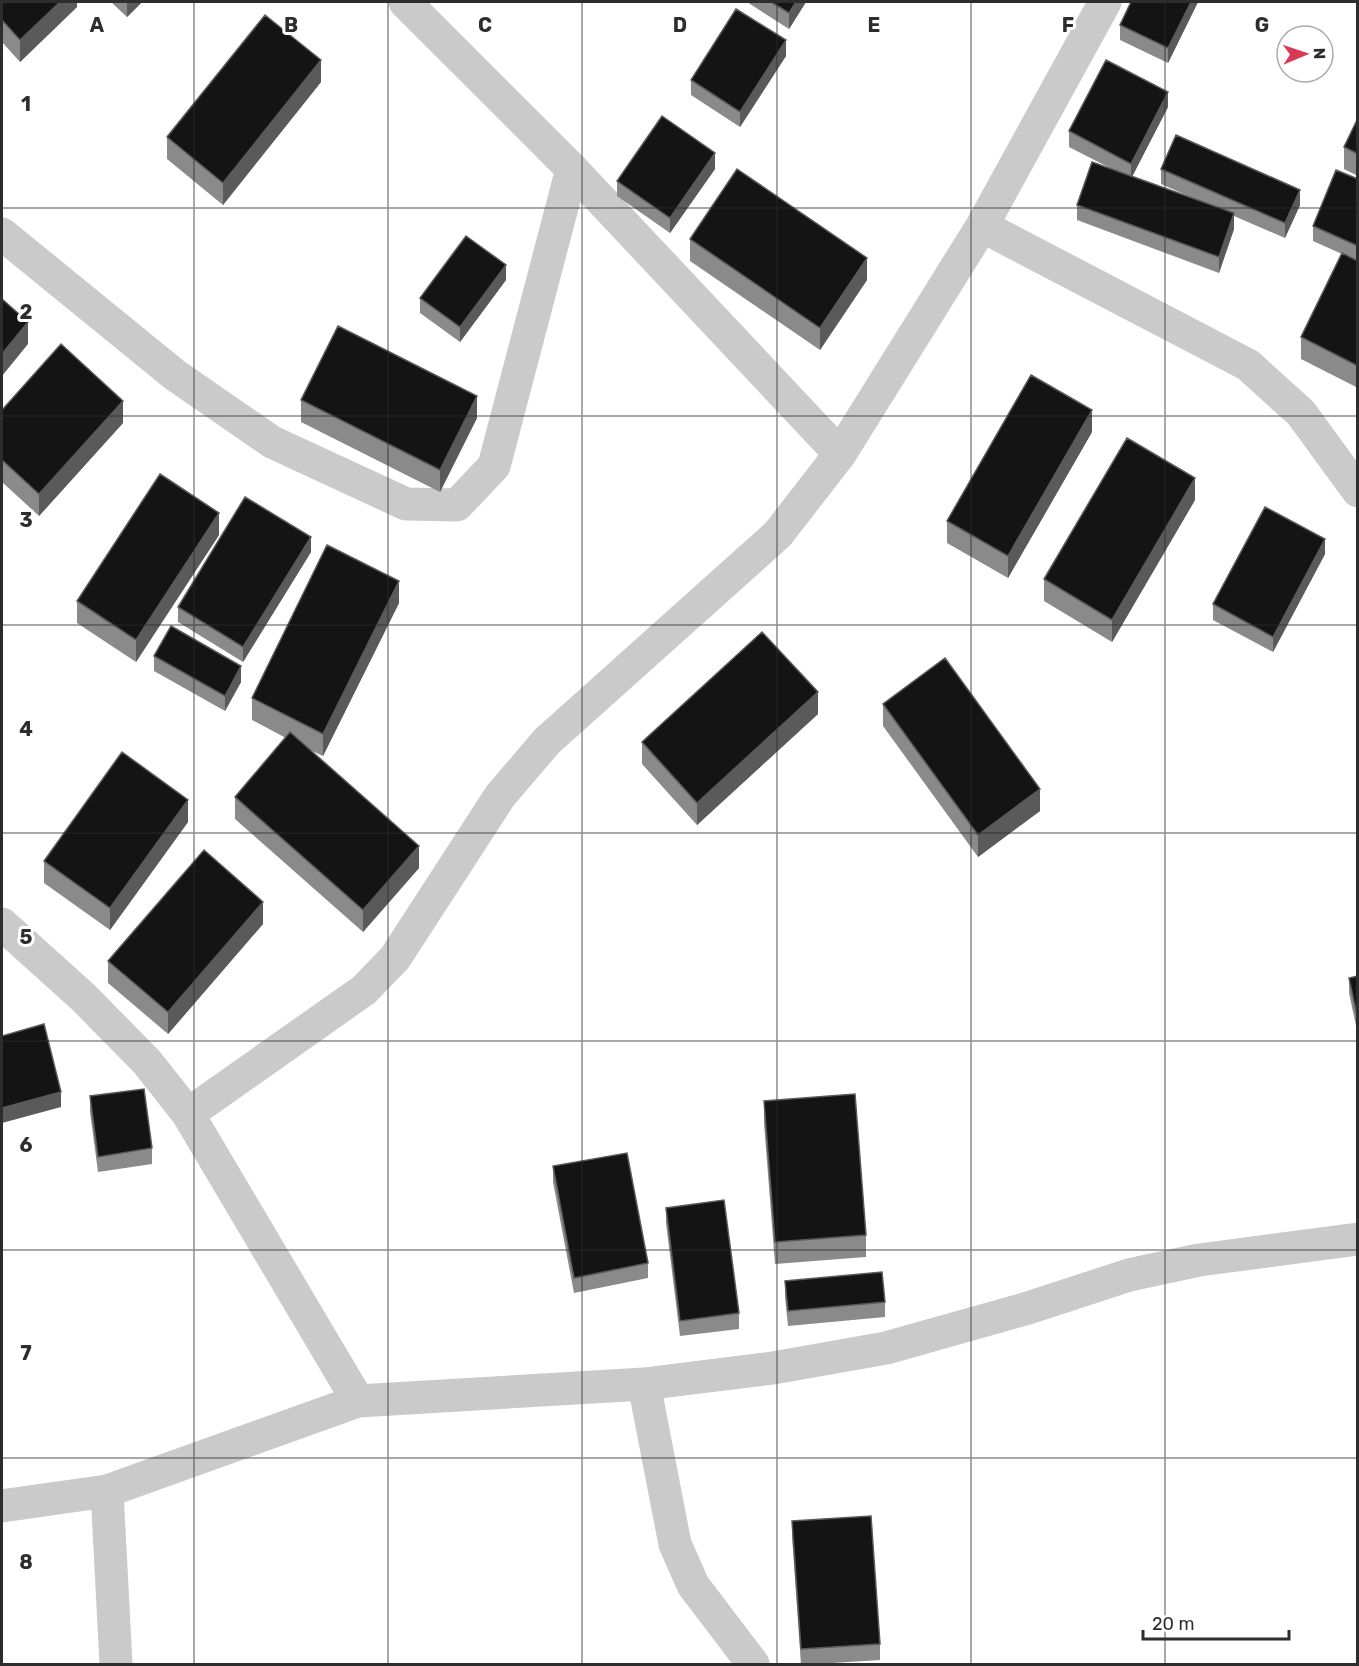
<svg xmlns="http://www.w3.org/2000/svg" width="1359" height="1666" font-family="Rubik,sans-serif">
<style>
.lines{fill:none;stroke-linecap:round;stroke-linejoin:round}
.minor{stroke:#cacaca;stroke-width:33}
.wall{fill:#8a8a8a}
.shaded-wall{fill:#5a5a5a}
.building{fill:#141414;stroke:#5a5a5a;stroke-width:1.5}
.grid{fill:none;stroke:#2d2d2d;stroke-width:1.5;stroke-opacity:0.55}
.grid-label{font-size:20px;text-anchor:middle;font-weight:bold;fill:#2d2d2d;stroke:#fff;stroke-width:6;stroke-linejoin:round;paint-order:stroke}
</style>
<rect width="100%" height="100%" fill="#fff"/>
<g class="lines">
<path class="minor" d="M 405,2 L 572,169 L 840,454
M 982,226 L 1248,365 L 1301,413 L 1358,491
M 2,234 L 175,375 L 272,442 L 406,504 L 457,505 L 494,466 L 572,169
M 2,924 L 83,997 L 147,1062 L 188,1114 L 358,1401
M 188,1114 L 364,990 L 395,958 L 500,796 L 547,741 L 778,534 L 840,454 L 982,226 L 1105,2
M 644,1384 L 675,1544 L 693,1585 L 753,1664
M 107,1491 L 116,1664
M 2,1506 L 107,1491 L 358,1401 L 644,1384 L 773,1368 L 886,1348 L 1028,1308 L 1129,1275 L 1199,1260 L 1358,1239"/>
</g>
<path class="wall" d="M 2,2 L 77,2 L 77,7 L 20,62 L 2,42 Z
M 111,2 L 142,2 L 127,17 Z
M 747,2 L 806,2 L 789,29 Z
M 1198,2 L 1168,63 L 1120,40 L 1120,25 Z
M 786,56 L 740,127 L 691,95 L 691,80 Z
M 321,82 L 223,205 L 167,159 L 167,137 Z
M 1168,107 L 1132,176 L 1195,199 L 1161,184 L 1161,169 L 1300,205 L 1285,238 L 1234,216 L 1234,229 L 1219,273 L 1077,220 L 1077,205 L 1110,168 L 1069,147 L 1069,131 Z
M 1358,118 L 1358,176 L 1344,169 L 1344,147 Z
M 715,169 L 670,233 L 617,196 L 617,181 Z
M 1358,179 L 1358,388 L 1301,359 L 1301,337 L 1342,254 L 1313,241 L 1313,226 Z
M 690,239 L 867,280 L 820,350 L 690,261 Z
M 506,280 L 460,342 L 420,313 L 420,298 Z
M 301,400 L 477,418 L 440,492 L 301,422 Z
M 2,410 L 123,423 L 39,516 L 2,482 Z
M 1092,432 L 1008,578 L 947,543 L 947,521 Z
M 1195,500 L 1112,642 L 1044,601 L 1044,579 Z
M 219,535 L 136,662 L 77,623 L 77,601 Z
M 311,552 L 243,662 L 178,622 L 178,607 Z
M 1325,554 L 1273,652 L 1213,620 L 1213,604 Z
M 399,603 L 323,756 L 310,750 L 419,868 L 363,932 L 235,819 L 235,797 L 286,738 L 252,720 L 252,698 Z
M 154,656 L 241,682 L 225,711 L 154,671 Z
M 883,704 L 1040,811 L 978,857 L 883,726 Z
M 818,714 L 697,825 L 642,764 L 642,742 Z
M 188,822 L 110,930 L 44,883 L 44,861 Z
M 263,924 L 168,1034 L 108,983 L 108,961 Z
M 1358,976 L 1358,1035 L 1349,993 L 1349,978 Z
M 90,1096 L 152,1148 L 152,1164 L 98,1172 L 90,1112 Z
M 764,1101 L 866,1235 L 866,1257 L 775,1264 L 764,1123 Z
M 553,1166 L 648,1263 L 648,1278 L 574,1293 L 553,1182 Z
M 666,1208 L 739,1313 L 739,1329 L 680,1336 L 666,1223 Z
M 785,1281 L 885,1302 L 885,1317 L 788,1326 L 785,1297 Z
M 792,1521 L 880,1644 L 880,1660 L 801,1665 L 792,1536 Z"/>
<path class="shaded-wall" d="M 60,2 L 77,2 L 77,7 L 20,62 L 20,40 Z
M 127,2 L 142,2 L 127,17 Z
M 796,2 L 806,2 L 789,29 L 789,13 Z
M 1191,2 L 1198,2 L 1168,63 L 1168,48 Z
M 786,40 L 786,56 L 740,127 L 740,112 Z
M 321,60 L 321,82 L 223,205 L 223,183 Z
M 1168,92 L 1168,107 L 1131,179 L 1131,164 Z
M 715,153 L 715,169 L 670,233 L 670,218 Z
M 1300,190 L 1300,205 L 1285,238 L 1285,223 Z
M 1234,213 L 1234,229 L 1219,273 L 1219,257 Z
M 867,258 L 867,280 L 820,350 L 820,328 Z
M 506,265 L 506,280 L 460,342 L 460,327 Z
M 28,322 L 28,344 L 2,376 L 2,354 Z
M 477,396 L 477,418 L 440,492 L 440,470 Z
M 123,401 L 123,423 L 39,516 L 39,494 Z
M 1092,410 L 1092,432 L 1008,578 L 1008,556 Z
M 1195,478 L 1195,500 L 1112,642 L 1112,620 Z
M 219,513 L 219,535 L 136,662 L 136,640 Z
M 311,537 L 311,552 L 243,662 L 243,647 Z
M 1325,539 L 1325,554 L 1273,652 L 1273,637 Z
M 399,581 L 399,603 L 323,756 L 323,734 Z
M 241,666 L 241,682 L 225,711 L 225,696 Z
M 818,692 L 818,714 L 697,825 L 697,803 Z
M 1040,789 L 1040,811 L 978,857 L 978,835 Z
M 188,800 L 188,822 L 110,930 L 110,908 Z
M 419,846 L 419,868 L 363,932 L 363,910 Z
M 263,902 L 263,924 L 168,1034 L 168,1012 Z
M 61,1092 L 61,1107 L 2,1123 L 2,1108 Z"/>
<path class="building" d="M 2,2 L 60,2 L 20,40 L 2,20 Z
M 771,2 L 796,2 L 789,13 Z
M 1131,2 L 1191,2 L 1168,48 L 1120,25 Z
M 736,9 L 786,40 L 740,112 L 691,80 Z
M 265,15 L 321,60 L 223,183 L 167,137 Z
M 1106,60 L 1168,92 L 1131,164 L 1069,131 Z
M 662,116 L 715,153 L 670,218 L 617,181 Z
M 1358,118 L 1358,154 L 1344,147 Z
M 1176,135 L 1300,190 L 1285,223 L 1161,169 Z
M 1092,162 L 1234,213 L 1219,257 L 1077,205 Z
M 737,169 L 867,258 L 820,328 L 690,239 Z
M 1336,170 L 1358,179 L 1358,246 L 1313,226 Z
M 466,236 L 506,265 L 460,327 L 420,298 Z
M 1342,253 L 1358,261 L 1358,366 L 1301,337 Z
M 2,299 L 28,322 L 2,354 Z
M 338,326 L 477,396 L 440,470 L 301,400 Z
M 61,344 L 123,401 L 39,494 L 2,460 L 2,410 Z
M 1031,375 L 1092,410 L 1008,556 L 947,521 Z
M 1127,438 L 1195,478 L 1112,620 L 1044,579 Z
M 160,474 L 219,513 L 136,640 L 77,601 Z
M 245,497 L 311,537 L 243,647 L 178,607 Z
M 1265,507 L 1325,539 L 1273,637 L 1213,604 Z
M 327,545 L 399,581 L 323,734 L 252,698 Z
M 171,626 L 241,666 L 225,696 L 154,656 Z
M 762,632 L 818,692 L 697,803 L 642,742 Z
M 945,658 L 1040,789 L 978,835 L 883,704 Z
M 290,732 L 419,846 L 363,910 L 235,797 Z
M 122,752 L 188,800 L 110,908 L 44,861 Z
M 204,850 L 263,902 L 168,1012 L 108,961 Z
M 1358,976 L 1358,1020 L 1349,978 Z
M 44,1024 L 61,1092 L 2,1108 L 2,1036 Z
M 144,1089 L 152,1148 L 98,1157 L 90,1096 Z
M 855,1094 L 866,1235 L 775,1242 L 764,1101 Z
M 627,1153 L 648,1263 L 574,1278 L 553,1166 Z
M 724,1200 L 739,1313 L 680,1321 L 666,1208 Z
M 882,1272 L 885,1302 L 788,1311 L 785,1281 Z
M 871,1516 L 880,1644 L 801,1649 L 792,1521 Z"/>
<path class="grid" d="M 194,2 L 194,1664M 388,2 L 388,1664M 582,2 L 582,1664M 777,2 L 777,1664M 971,2 L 971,1664M 1165,2 L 1165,1664M 2,208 L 1358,208M 2,416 L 1358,416M 2,625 L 1358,625M 2,833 L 1358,833M 2,1041 L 1358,1041M 2,1250 L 1358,1250M 2,1458 L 1358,1458"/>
<g class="grid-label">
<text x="97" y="32">A</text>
<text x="291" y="32">B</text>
<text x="485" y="32">C</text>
<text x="680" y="32">D</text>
<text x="874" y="32">E</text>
<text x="1068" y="32">F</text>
<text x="1262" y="32">G</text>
<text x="26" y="111">1</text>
<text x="26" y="319">2</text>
<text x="26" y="527">3</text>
<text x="26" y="736">4</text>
<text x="26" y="944">5</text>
<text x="26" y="1152">6</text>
<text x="26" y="1360">7</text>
<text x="26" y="1569">8</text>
</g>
<rect width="1359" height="1666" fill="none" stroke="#2d2d2d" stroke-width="6"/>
<g transform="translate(1305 54) rotate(88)"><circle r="28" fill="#ffffff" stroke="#ababab" stroke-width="1.5"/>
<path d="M0-4.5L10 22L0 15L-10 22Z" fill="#da3857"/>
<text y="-9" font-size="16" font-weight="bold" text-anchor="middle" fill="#2d2d2d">N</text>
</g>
<path d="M1143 1630v9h146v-9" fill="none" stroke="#2d2d2d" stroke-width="3"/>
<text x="1152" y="1630" font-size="18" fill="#2d2d2d" stroke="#ffffff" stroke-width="4.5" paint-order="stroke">20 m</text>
</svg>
